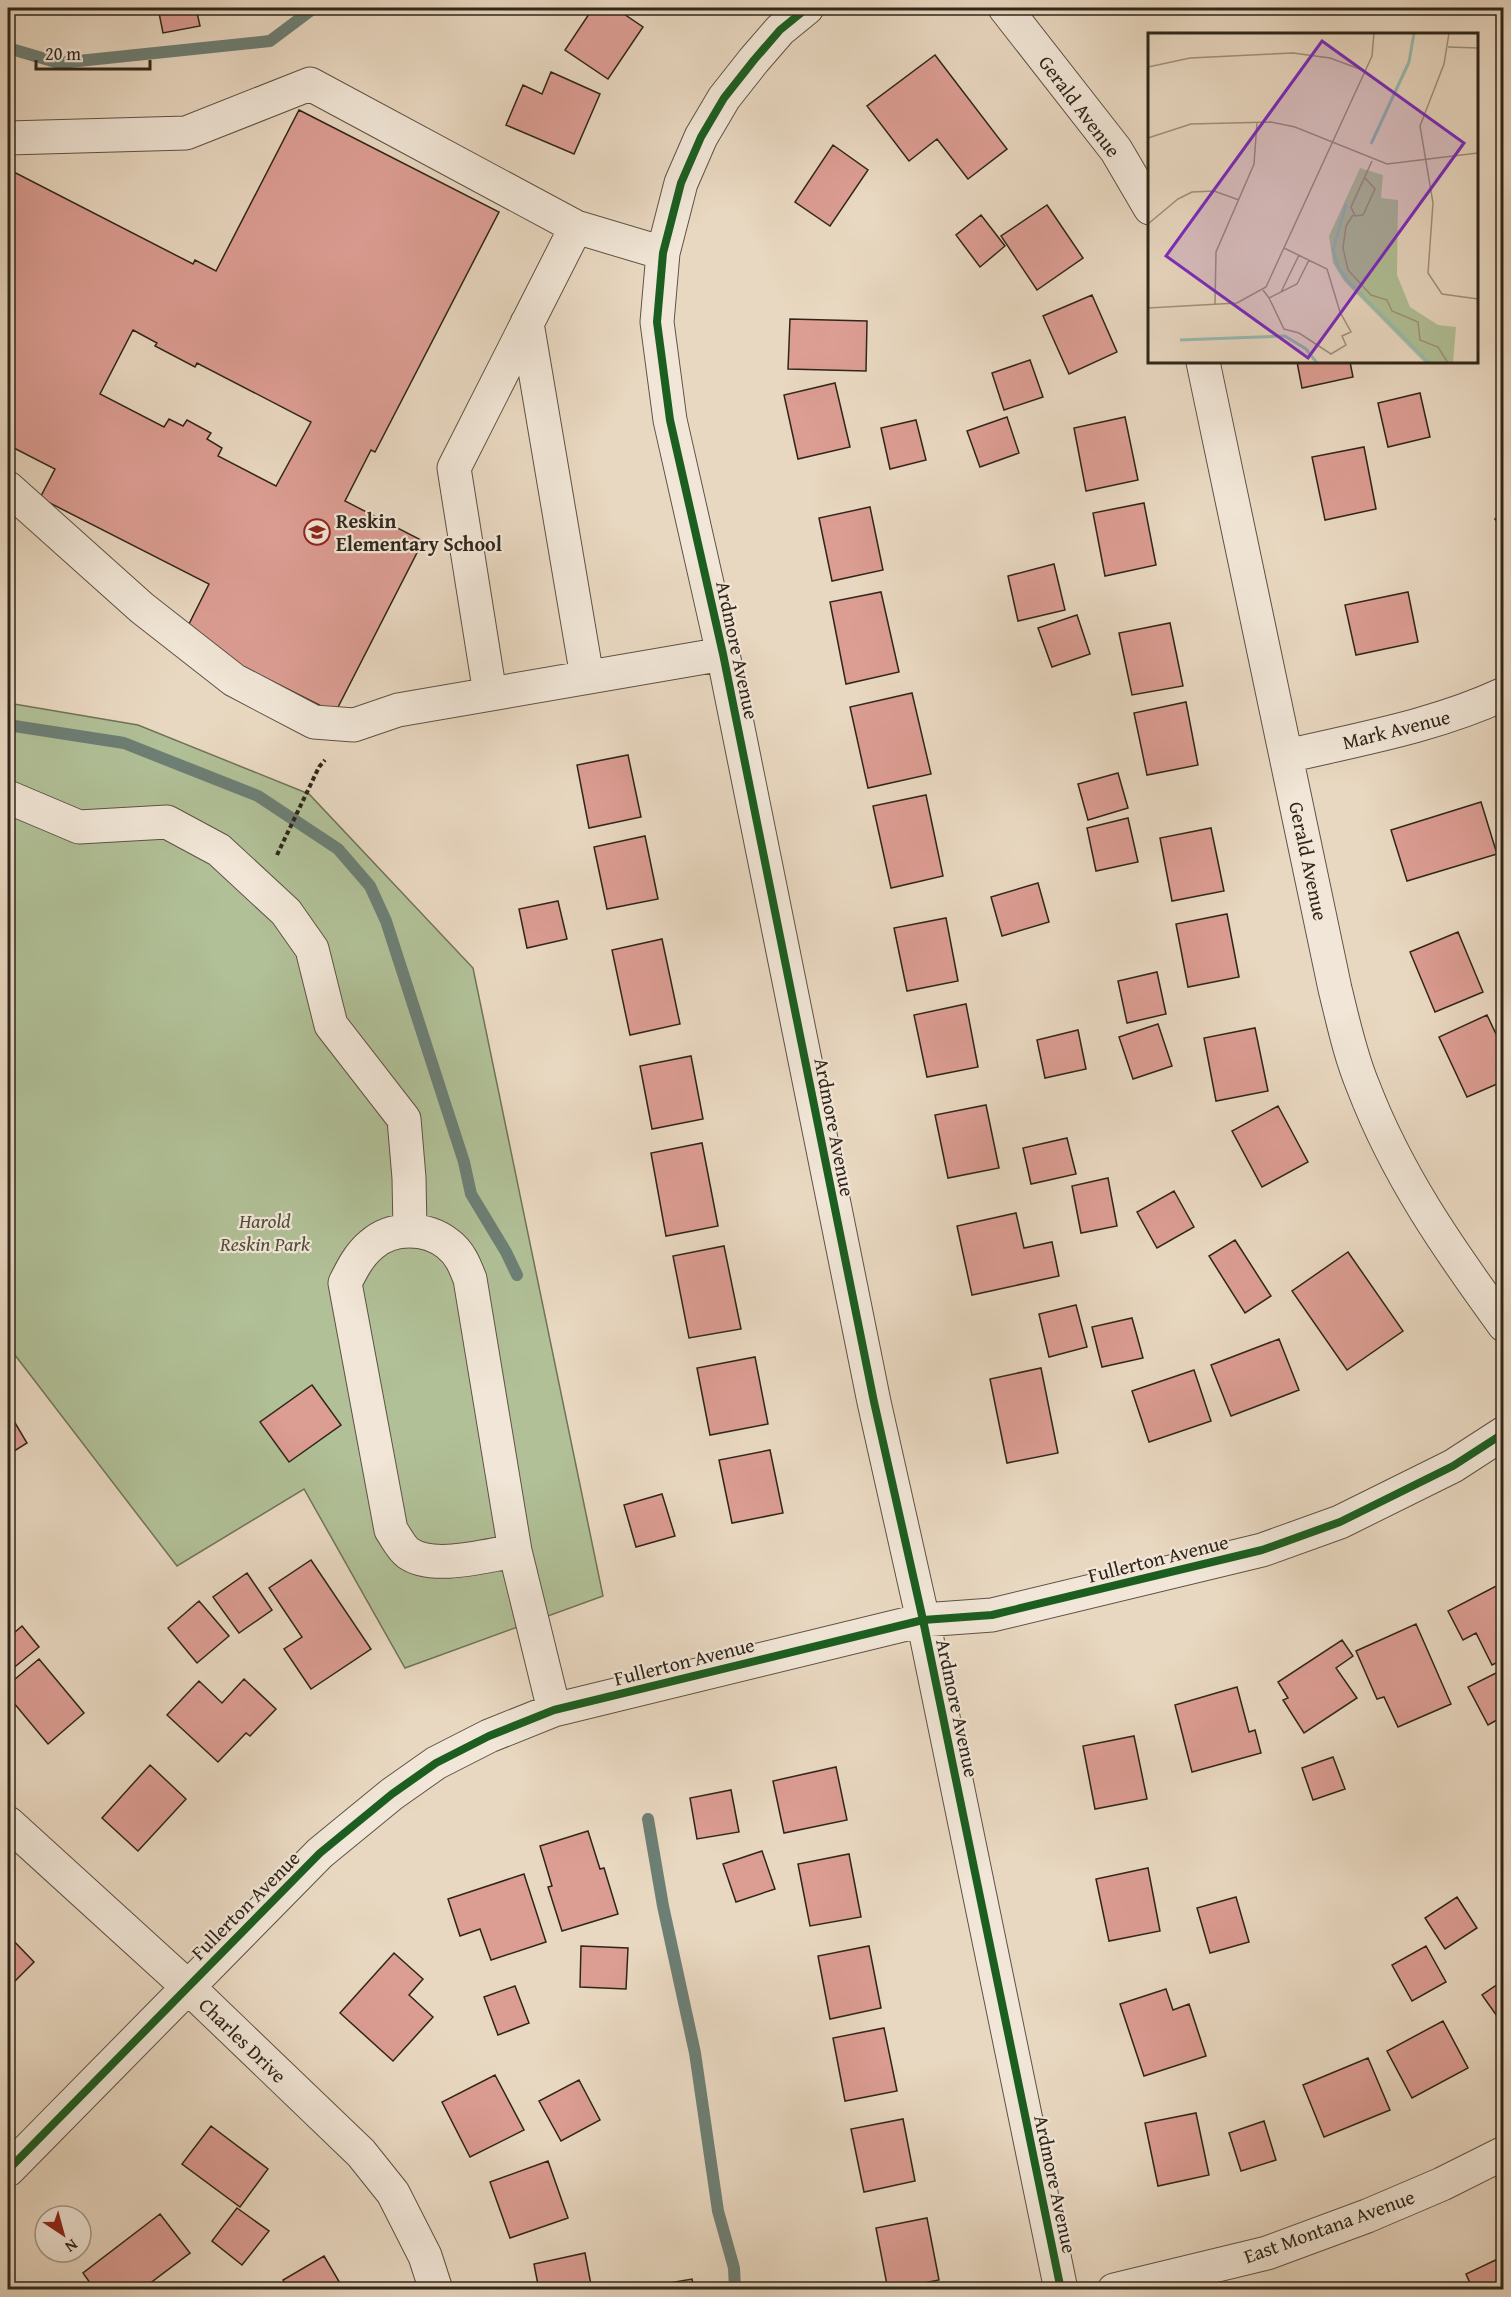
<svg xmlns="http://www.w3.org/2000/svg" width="1511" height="2297" font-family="'Gentium Book Plus',serif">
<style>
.green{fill:#b1c097;stroke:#707358;stroke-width:1.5}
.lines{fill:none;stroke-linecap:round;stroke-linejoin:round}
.stream{stroke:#6d7f75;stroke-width:12}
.building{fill:#dc9d93;stroke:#2f261a;stroke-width:1.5;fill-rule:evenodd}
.minor-casing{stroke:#5e5244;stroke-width:35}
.path{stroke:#2f261a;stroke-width:4;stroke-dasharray:4.5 3;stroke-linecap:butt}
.minor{stroke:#f1e6d7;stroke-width:33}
.cycleway-casing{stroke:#f1e6d7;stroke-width:11}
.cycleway{stroke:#1b5e20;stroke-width:8}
.labels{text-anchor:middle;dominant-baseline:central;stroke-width:4.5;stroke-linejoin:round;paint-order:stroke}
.street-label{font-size:20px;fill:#2f261a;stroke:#f1e6d7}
.poi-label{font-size:20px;font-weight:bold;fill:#2f261a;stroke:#f1e6d7;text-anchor:start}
.park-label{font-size:20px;font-style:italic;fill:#504c39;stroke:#f1e6d7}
.inset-river{fill:none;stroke:#97bab1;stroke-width:3}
.inset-road{fill:none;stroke:#9f917e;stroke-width:1.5}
.view{fill:#7b2cbf;fill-opacity:0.15;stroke:#7b2cbf;stroke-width:3}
.inset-edge{fill:none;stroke:#2f261a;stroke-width:3}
</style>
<rect width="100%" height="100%" fill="#e9d8c1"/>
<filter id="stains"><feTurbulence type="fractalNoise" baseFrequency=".00333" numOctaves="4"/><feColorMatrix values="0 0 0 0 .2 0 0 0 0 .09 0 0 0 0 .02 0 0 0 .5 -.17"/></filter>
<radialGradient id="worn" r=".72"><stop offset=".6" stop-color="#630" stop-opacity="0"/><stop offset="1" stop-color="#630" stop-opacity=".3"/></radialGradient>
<path class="green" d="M 8,703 L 138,725 L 309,794 L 473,968 L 603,1596 L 405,1668 L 304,1489 L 177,1566 L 8,1346 Z"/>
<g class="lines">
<path class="stream" d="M 8,48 L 59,63 L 270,41 L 314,8
M 8,725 L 124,743 L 258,796 L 338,849 L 370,886 L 386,921 L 464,1162 L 471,1194 L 506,1252 L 517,1275
M 648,1819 L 663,1906 L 695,2053 L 718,2211 L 734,2268 L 735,2290"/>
</g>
<path class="building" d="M 158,8 L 196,8 L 200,26 L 163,33 Z
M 593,8 L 615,8 L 643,27 L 608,79 L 565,50 Z
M 935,55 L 1007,149 L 968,179 L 937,139 L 909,161 L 867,106 Z
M 551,72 L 600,94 L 574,154 L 506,125 L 523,85 L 542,94 Z
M 299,110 L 499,212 L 375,452 L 371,450 L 345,501 L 423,541 L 335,713 L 183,636 L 209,584 L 40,498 L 55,469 L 8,445 L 8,169 L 193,264 L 195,260 L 216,271 ZM 133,330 L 157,343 L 155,346 L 195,367 L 197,363 L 311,422 L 276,486 L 218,456 L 222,448 L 207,439 L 211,433 L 187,420 L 183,426 L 169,419 L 164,427 L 100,394 Z
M 833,145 L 868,170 L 830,226 L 795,202 Z
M 1047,205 L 1083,258 L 1037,290 L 1001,236 Z
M 981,215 L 1005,246 L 980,267 L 956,235 Z
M 1092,295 L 1117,352 L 1069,374 L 1043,316 Z
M 1504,297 L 1504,328 L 1498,327 Z
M 790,319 L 867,321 L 866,371 L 788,369 Z
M 1030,360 L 1043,397 L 1004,410 L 992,373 Z
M 1297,362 L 1350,362 L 1353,377 L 1302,388 Z
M 835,383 L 850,447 L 798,459 L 784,395 Z
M 1420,393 L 1430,437 L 1388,447 L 1378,403 Z
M 1007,417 L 1019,453 L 980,467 L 967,431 Z
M 1125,417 L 1138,480 L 1086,491 L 1074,428 Z
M 916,420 L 926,460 L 890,469 L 881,428 Z
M 1364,447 L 1376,509 L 1325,520 L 1312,457 Z
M 1144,503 L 1156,565 L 1105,576 L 1093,513 Z
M 870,507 L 883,570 L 832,581 L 819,518 Z
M 1504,512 L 1504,529 L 1495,519 Z
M 1054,564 L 1065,610 L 1018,621 L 1008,576 Z
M 881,592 L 899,672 L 846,684 L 830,602 Z
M 1408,592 L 1418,642 L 1356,655 L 1345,605 Z
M 1077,615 L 1090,654 L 1052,667 L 1038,628 Z
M 1170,623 L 1183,686 L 1132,695 L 1119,633 Z
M 912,693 L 931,774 L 868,788 L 850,707 Z
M 1186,702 L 1198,765 L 1147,775 L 1134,713 Z
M 628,755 L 641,817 L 589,828 L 577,765 Z
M 1118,773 L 1128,808 L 1088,820 L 1078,784 Z
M 926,795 L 943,876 L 891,888 L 873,806 Z
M 1481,802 L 1497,854 L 1407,881 L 1391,830 Z
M 1128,818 L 1138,862 L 1096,871 L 1087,828 Z
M 1211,828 L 1224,891 L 1172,901 L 1160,838 Z
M 645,836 L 658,899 L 607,909 L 594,847 Z
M 1038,883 L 1049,922 L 1002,936 L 991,897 Z
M 558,901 L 567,939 L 527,948 L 519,909 Z
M 1227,914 L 1239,977 L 1188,987 L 1176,924 Z
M 946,918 L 958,981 L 907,991 L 894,928 Z
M 1458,932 L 1483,992 L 1435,1012 L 1410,952 Z
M 662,939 L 680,1024 L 630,1035 L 612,950 Z
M 1157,972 L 1166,1014 L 1127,1023 L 1118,981 Z
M 966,1004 L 978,1067 L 927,1077 L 914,1015 Z
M 1487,1015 L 1504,1051 L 1504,1081 L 1467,1097 L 1439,1037 Z
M 1158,1024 L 1172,1066 L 1133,1079 L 1119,1037 Z
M 1255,1028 L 1268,1091 L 1216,1101 L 1204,1038 Z
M 1078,1030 L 1086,1069 L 1045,1078 L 1037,1040 Z
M 691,1056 L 703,1119 L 652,1129 L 640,1066 Z
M 986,1105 L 999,1168 L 948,1178 L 935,1115 Z
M 1278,1106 L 1308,1162 L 1262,1187 L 1232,1131 Z
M 1067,1138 L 1076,1174 L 1031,1184 L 1023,1148 Z
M 702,1143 L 718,1226 L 666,1236 L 651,1153 Z
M 1108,1178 L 1117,1226 L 1081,1233 L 1072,1186 Z
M 1174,1191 L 1194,1227 L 1157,1248 L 1137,1212 Z
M 1016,1213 L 1024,1248 L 1052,1242 L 1059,1276 L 972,1295 L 957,1226 Z
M 1235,1240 L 1271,1296 L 1245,1313 L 1209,1256 Z
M 724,1246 L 741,1329 L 689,1338 L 673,1256 Z
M 1348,1252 L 1403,1331 L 1347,1370 L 1292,1291 Z
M 1076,1305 L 1087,1347 L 1049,1357 L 1039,1314 Z
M 1132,1318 L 1143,1358 L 1102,1367 L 1092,1327 Z
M 1279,1339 L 1299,1390 L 1231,1416 L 1211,1365 Z
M 755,1357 L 768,1424 L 710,1435 L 697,1368 Z
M 1041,1368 L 1058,1453 L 1007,1463 L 990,1379 Z
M 1194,1370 L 1211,1421 L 1149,1442 L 1132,1391 Z
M 312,1385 L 341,1425 L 289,1462 L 260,1422 Z
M 8,1411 L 27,1443 L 8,1455 Z
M 770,1450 L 783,1513 L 732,1523 L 719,1460 Z
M 662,1494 L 675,1536 L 636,1547 L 624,1505 Z
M 311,1560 L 371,1649 L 311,1689 L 284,1649 L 302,1637 L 269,1588 Z
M 247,1573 L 272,1610 L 239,1633 L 213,1597 Z
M 1504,1582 L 1504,1659 L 1492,1665 L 1476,1633 L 1463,1640 L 1448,1611 Z
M 199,1601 L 229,1636 L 197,1663 L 168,1628 Z
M 1416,1624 L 1451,1704 L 1398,1727 L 1384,1697 L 1377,1699 L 1356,1651 Z
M 22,1626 L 39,1647 L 11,1670 L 8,1666 L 8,1638 Z
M 1342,1640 L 1353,1656 L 1336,1668 L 1357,1698 L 1304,1733 L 1283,1700 L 1288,1698 L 1278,1682 Z
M 39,1659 L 84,1713 L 48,1744 L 8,1696 L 8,1685 Z
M 1504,1669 L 1504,1716 L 1488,1725 L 1468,1687 Z
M 244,1679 L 276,1709 L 250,1736 L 246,1733 L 218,1762 L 167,1715 L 199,1681 L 222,1703 Z
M 1237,1687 L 1249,1732 L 1255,1730 L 1261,1753 L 1192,1772 L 1175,1705 Z
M 1134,1736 L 1147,1799 L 1095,1809 L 1083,1746 Z
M 1333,1757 L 1345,1789 L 1313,1800 L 1302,1768 Z
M 150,1765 L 186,1799 L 138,1851 L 102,1818 Z
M 836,1767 L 847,1820 L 784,1833 L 773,1781 Z
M 731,1790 L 739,1832 L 697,1839 L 690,1798 Z
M 588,1831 L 600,1869 L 604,1868 L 618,1914 L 562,1931 L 548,1887 L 552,1886 L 540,1846 Z
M 762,1851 L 775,1889 L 736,1902 L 723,1864 Z
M 849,1854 L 861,1917 L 810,1926 L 798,1864 Z
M 1148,1868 L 1160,1931 L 1109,1941 L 1096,1879 Z
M 524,1874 L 546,1942 L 491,1960 L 480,1929 L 460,1936 L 448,1899 Z
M 1236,1897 L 1249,1942 L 1210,1953 L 1197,1908 Z
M 1457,1897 L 1477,1928 L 1445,1949 L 1425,1918 Z
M 8,1935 L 34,1962 L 8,1988 Z
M 581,1946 L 628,1948 L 626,1989 L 580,1987 Z
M 869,1946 L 881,2008 L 830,2019 L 818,1956 Z
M 1426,1946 L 1446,1982 L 1412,2001 L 1392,1965 Z
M 394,1953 L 423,1979 L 409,1995 L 433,2017 L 393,2061 L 340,2013 Z
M 1504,1980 L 1504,2026 L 1482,1995 Z
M 515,1986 L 529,2023 L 498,2035 L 484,1997 Z
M 1166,1989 L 1173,2010 L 1189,2004 L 1206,2056 L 1144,2076 L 1120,2004 Z
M 1443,2021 L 1468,2068 L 1412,2098 L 1387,2051 Z
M 884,2028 L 897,2091 L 845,2101 L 833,2038 Z
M 1368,2058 L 1390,2110 L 1324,2137 L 1303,2085 Z
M 495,2075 L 524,2130 L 470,2157 L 442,2102 Z
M 579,2080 L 600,2120 L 561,2141 L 539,2101 Z
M 1196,2113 L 1209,2175 L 1158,2186 L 1145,2123 Z
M 903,2119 L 915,2181 L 864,2192 L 851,2129 Z
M 1264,2121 L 1276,2160 L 1241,2171 L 1229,2133 Z
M 211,2126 L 268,2169 L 240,2207 L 182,2164 Z
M 548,2161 L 568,2218 L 510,2238 L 490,2182 Z
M 237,2208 L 269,2231 L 242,2265 L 212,2241 Z
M 160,2214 L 190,2253 L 141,2290 L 95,2290 L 83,2273 Z
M 927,2218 L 939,2280 L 888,2290 L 876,2228 Z
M 585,2253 L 592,2290 L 539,2290 L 534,2264 Z
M 324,2256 L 344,2290 L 289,2290 L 283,2280 Z
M 1504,2256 L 1504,2290 L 1473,2290 L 1466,2274 Z
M 692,2279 L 694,2290 L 652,2290 L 652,2286 Z"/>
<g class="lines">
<g class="minor-casing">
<path id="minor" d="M 807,8 L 780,30 L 754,60 L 724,98 L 701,137 L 681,183 L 663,253 L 657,322 L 670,420 L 723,654 L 874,1402 L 923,1620 L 1061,2290
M 1005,8 L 1116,150 L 1150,208
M 8,138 L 186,133 L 310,84 L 576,227
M 527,323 L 587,677
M 1203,362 L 1335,989 C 1343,1021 1350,1055 1363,1086 C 1397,1175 1448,1248 1504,1325
M 8,488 L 142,608 L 234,680 L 314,722 L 354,725 L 398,710 L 723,654
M 490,694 L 454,468 L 576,227 L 663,253
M 1287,756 C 1360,739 1435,726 1504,694
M 8,797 L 79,827 L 167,822 L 219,850 L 286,912 L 312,949 L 331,1025 L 404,1119 L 409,1178 L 410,1230
M 515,1551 C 487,1555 433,1571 408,1553 C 401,1548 396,1537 391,1530 L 345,1283 C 352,1269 359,1255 371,1245 C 392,1226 427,1227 448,1244 C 460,1253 465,1266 470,1279 L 515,1551 L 554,1710
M 8,1823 L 187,1986 L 361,2153 L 393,2193 L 425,2256 L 436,2290
M 8,2170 L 320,1853 L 392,1794 L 436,1763 L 489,1736 L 554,1710 L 923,1620 L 992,1615 L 1262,1550 L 1340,1522 L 1453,1466 L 1504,1433
M 1114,2290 L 1267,2253 L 1367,2216 L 1442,2184 L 1504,2153"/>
</g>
<path class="path" d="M 277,855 L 319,767 L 325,760"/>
<use href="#minor" class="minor"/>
<g class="cycleway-casing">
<path id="cycleway" d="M 807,8 L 780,30 L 754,60 L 724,98 L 701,137 L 681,183 L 663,253 L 657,322 L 670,420 L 723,654 L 874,1402 L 923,1620 L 1061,2290
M 8,2170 L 320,1853 L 392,1794 L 436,1763 L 489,1736 L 554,1710 L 923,1620 L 992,1615 L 1262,1550 L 1340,1522 L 1453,1466 L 1504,1433"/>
</g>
<use href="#cycleway" class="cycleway"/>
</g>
<defs>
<g id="school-ring" transform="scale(1.35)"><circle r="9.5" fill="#f1e6d7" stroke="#8f2418" stroke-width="1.5"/><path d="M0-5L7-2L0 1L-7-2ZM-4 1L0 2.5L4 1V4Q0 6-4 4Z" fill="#8f2418"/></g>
</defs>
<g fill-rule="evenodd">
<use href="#school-ring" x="317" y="532"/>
</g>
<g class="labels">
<g class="street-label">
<text transform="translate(1080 106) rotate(53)">Gerald Avenue</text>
<text transform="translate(738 650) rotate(78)">Ardmore Avenue</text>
<text transform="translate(1396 729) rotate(-14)">Mark Avenue</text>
<text transform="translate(1309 861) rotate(78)">Gerald Avenue</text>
<text transform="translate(835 1127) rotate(79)">Ardmore Avenue</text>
<text transform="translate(1158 1558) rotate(-14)">Fullerton Avenue</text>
<text transform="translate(684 1661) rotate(-14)">Fullerton Avenue</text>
<text transform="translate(958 1708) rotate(78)">Ardmore Avenue</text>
<text transform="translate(245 1905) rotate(-45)">Fullerton Avenue</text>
<text transform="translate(243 2040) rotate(44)">Charles Drive</text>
<text transform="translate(1056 2184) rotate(78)">Ardmore Avenue</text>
<text transform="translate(1329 2226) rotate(-20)">East Montana Avenue</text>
</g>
<g class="poi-label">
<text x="336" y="520">Reskin<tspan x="336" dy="23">Elementary School</tspan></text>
</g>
<g class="park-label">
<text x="265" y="1220">Harold<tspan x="265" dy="23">Reskin Park</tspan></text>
</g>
</g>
<g transform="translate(1148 33)">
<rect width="330" height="330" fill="#e9d8c1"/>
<path d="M 212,135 L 235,142 L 233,165 L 250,167 L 249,242 L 262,274 L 290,292 L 308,294 L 305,330 L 277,330 L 196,248 L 185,230 L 181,203 Z" fill="#b1c097"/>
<path class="inset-river" d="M 223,111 L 261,29 L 266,0M 198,171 L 185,217 L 190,233 L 199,247 L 281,330M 32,307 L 137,303 L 158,316 L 169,330"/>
<path class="inset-road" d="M 301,0 L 296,31 L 272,93 L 285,170 L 280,240 L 294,261 L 330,266M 300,14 L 330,15M 0,34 L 42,25 L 145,20 L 182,25 L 217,38M 0,105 L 43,91 L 123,89 L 147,94 L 239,131 L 330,120M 217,145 L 227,156 L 215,182 L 207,183 L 203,174 L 224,128M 205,182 L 198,193 L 195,215 L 200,237 L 223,262 L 239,267 L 244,278 L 270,289 L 272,307 L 290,314 L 300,330M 0,191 L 30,166 L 44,159 L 66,158 L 91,167M 115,257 L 121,265 L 149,251 L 161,227M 133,259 L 151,222M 121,265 L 136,296 L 151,300 L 183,321 L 198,312 L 194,303 L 203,299 L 192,279 L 179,236 L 136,215M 67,271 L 68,219 L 106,131 L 109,89M 0,275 L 89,270 L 118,254 L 224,23 L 226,0"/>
<path class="view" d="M 174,8 L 316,110 L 160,325 L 18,223 Z"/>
<rect width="330" height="330" class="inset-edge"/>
</g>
<rect width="1511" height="2297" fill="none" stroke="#e9d8c1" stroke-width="30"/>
<rect x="9" y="9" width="1493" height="2279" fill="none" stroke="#2f261a" stroke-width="3"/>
<rect x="15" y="15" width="1481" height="2267" fill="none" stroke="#2f261a" stroke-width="1.5"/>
<g transform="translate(63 2234) rotate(144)"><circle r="28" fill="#f1e6d7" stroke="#a3998b" stroke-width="1.5"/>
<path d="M0-4.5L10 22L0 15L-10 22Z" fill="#8f2418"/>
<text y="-9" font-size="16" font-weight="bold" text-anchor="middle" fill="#2f261a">N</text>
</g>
<path d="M36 60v9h114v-9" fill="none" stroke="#2f261a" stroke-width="3"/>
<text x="45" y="60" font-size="18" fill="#2f261a" stroke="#f1e6d7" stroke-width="4.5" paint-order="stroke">20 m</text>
<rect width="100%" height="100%" filter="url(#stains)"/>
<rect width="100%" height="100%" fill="url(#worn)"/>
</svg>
